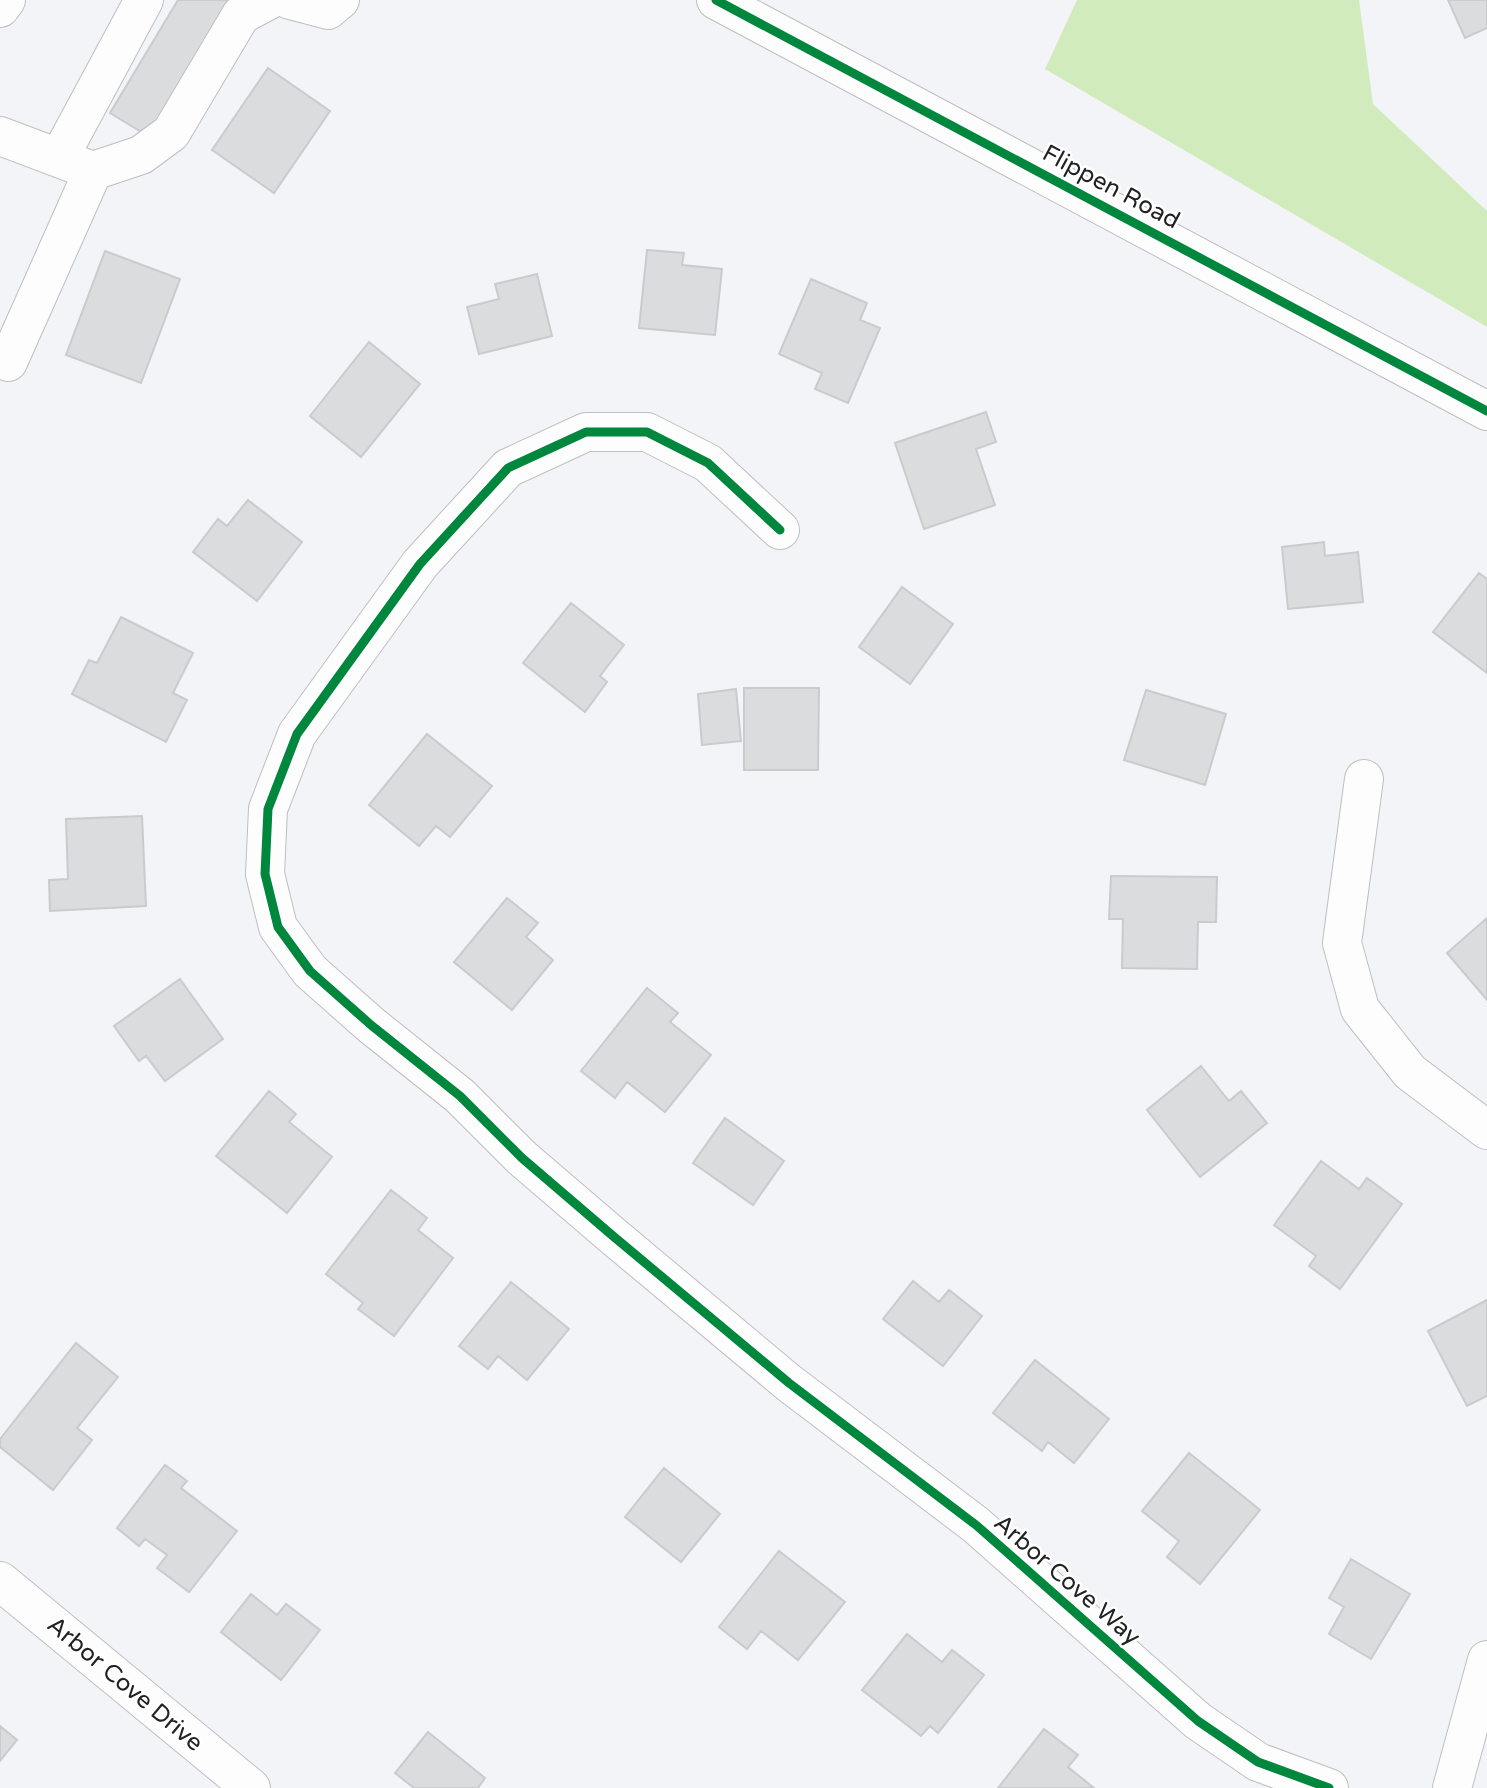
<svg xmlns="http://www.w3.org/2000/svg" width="1487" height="1788" font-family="'Varela Round',sans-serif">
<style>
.green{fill:#d2ebbd}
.building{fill:#dbdcde;stroke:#c9cbcd;stroke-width:2}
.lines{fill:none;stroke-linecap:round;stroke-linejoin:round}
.minor-casing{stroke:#bdbfc1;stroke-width:40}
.minor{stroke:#fdfdfe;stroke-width:38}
.cycleway-casing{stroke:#fff;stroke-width:13}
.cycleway{stroke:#00873e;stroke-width:9}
.labels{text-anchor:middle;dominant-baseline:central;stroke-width:5;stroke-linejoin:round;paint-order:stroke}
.street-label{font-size:24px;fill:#212223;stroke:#fff}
</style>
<rect width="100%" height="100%" fill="#f2f4f7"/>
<path class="green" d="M 1077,0 L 1359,0 L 1373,104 L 1487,211 L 1487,327 L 1045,69 Z"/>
<path class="building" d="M 178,0 L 229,0 L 148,136 L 110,113 Z
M 1448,0 L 1487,0 L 1487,28 L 1465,38 Z
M 268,68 L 330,111 L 274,193 L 212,150 Z
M 647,250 L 684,253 L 682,265 L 722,269 L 715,335 L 639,328 Z
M 105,251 L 180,279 L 141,383 L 66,355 Z
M 537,274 L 552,336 L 479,354 L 467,307 L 499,299 L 495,284 Z
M 811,279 L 867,303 L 860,320 L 880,328 L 848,403 L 815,389 L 822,373 L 779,354 Z
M 369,342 L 420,384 L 361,457 L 310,416 Z
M 986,412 L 996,442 L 976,449 L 995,505 L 924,529 L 895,443 Z
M 248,500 L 302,542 L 257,601 L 193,552 L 218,519 L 227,526 Z
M 1324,542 L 1325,556 L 1358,552 L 1363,602 L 1288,609 L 1282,547 Z
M 1479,573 L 1487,579 L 1487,673 L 1433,632 Z
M 902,587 L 953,624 L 910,684 L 859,647 Z
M 571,603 L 624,645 L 600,676 L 607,682 L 585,712 L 523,663 Z
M 121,617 L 193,653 L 173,693 L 187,700 L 166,742 L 72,694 L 89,660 L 97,663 Z
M 744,688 L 819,688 L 818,770 L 744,770 Z
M 736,689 L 741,741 L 702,745 L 698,694 Z
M 1146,690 L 1226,714 L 1205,785 L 1124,760 Z
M 427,734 L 492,786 L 450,837 L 436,826 L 419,846 L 369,805 Z
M 142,816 L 146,906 L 50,911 L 49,880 L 68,879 L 66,819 Z
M 1111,876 L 1217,877 L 1216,922 L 1198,922 L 1197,969 L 1122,968 L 1123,919 L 1109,919 Z
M 507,898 L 538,923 L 526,937 L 553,960 L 512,1010 L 454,962 Z
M 1487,918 L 1487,1000 L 1447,953 Z
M 180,979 L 223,1039 L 165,1081 L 146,1056 L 139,1061 L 114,1026 Z
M 647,988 L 678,1013 L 670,1022 L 711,1055 L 665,1112 L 627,1082 L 615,1098 L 581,1071 Z
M 1201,1066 L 1229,1101 L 1241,1091 L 1267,1123 L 1200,1177 L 1147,1110 Z
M 269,1091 L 296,1114 L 289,1122 L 332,1157 L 287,1213 L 216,1156 Z
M 725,1118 L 784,1161 L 753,1205 L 693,1163 Z
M 1321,1161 L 1359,1189 L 1367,1178 L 1402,1204 L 1340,1289 L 1309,1266 L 1316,1256 L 1274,1225 Z
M 391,1190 L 427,1218 L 418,1230 L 453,1258 L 394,1336 L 358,1309 L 363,1303 L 326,1274 Z
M 913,1281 L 939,1302 L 949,1290 L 982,1316 L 943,1366 L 883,1319 Z
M 511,1282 L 569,1329 L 527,1380 L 498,1356 L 488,1369 L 459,1346 Z
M 1487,1300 L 1487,1396 L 1467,1406 L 1428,1331 Z
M 76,1343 L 118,1377 L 77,1428 L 92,1440 L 53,1490 L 0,1447 L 0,1439 Z
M 1035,1360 L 1109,1419 L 1074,1463 L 1048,1442 L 1042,1451 L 993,1413 Z
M 1189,1453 L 1260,1510 L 1200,1584 L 1167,1557 L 1179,1541 L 1142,1511 Z
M 165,1465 L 187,1481 L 181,1488 L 237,1531 L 189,1592 L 157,1568 L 167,1555 L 145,1539 L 139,1546 L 117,1528 Z
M 664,1468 L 720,1514 L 681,1562 L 625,1517 Z
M 779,1551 L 845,1602 L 798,1660 L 761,1631 L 747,1649 L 719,1627 Z
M 1351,1559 L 1410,1594 L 1371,1659 L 1329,1634 L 1344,1607 L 1329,1598 Z
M 251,1594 L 277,1615 L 286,1604 L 320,1630 L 281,1680 L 221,1632 Z
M 907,1634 L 942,1662 L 952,1650 L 984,1675 L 938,1733 L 930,1726 L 921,1736 L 862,1690 Z
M 0,1726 L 17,1740 L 0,1761 Z
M 1044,1729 L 1078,1755 L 1068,1767 L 1094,1788 L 998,1788 Z
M 428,1732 L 485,1778 L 478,1788 L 414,1788 L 395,1773 Z"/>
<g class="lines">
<g class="minor-casing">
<path id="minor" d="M 290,0 L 328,10 L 340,0
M 716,0 L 1487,411
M 0,8 L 6,0
M 0,136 L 93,171 L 8,362
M 59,158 L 144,0
M 93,171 L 141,155 L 171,133 L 241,15 L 269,0
M 780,530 L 708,463 L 647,432 L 586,432 L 508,468 L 420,564 L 297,734 L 268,809 L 265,874 L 278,927 L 310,971 L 371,1025 L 460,1096 L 522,1158 L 613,1236 L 789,1383 L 976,1525 L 1198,1721 L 1258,1762 L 1329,1788
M 1364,779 L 1342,943 L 1360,1009 L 1410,1072 L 1487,1130
M 0,1581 L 251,1788
M 1452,1788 L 1487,1660"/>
</g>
<use href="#minor" class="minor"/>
<g class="cycleway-casing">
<path id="cycleway" d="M 716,0 L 1487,411
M 780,530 L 708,463 L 647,432 L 586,432 L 508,468 L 420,564 L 297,734 L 268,809 L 265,874 L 278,927 L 310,971 L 371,1025 L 460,1096 L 522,1158 L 613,1236 L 789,1383 L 976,1525 L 1198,1721 L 1258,1762 L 1329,1788"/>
</g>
<use href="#cycleway" class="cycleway"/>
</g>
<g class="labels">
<g class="street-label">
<text transform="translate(1111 187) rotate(28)">Flippen Road</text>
<text transform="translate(1067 1580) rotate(41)">Arbor Cove Way</text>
<text transform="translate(125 1684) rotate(40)">Arbor Cove Drive</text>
</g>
</g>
</svg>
